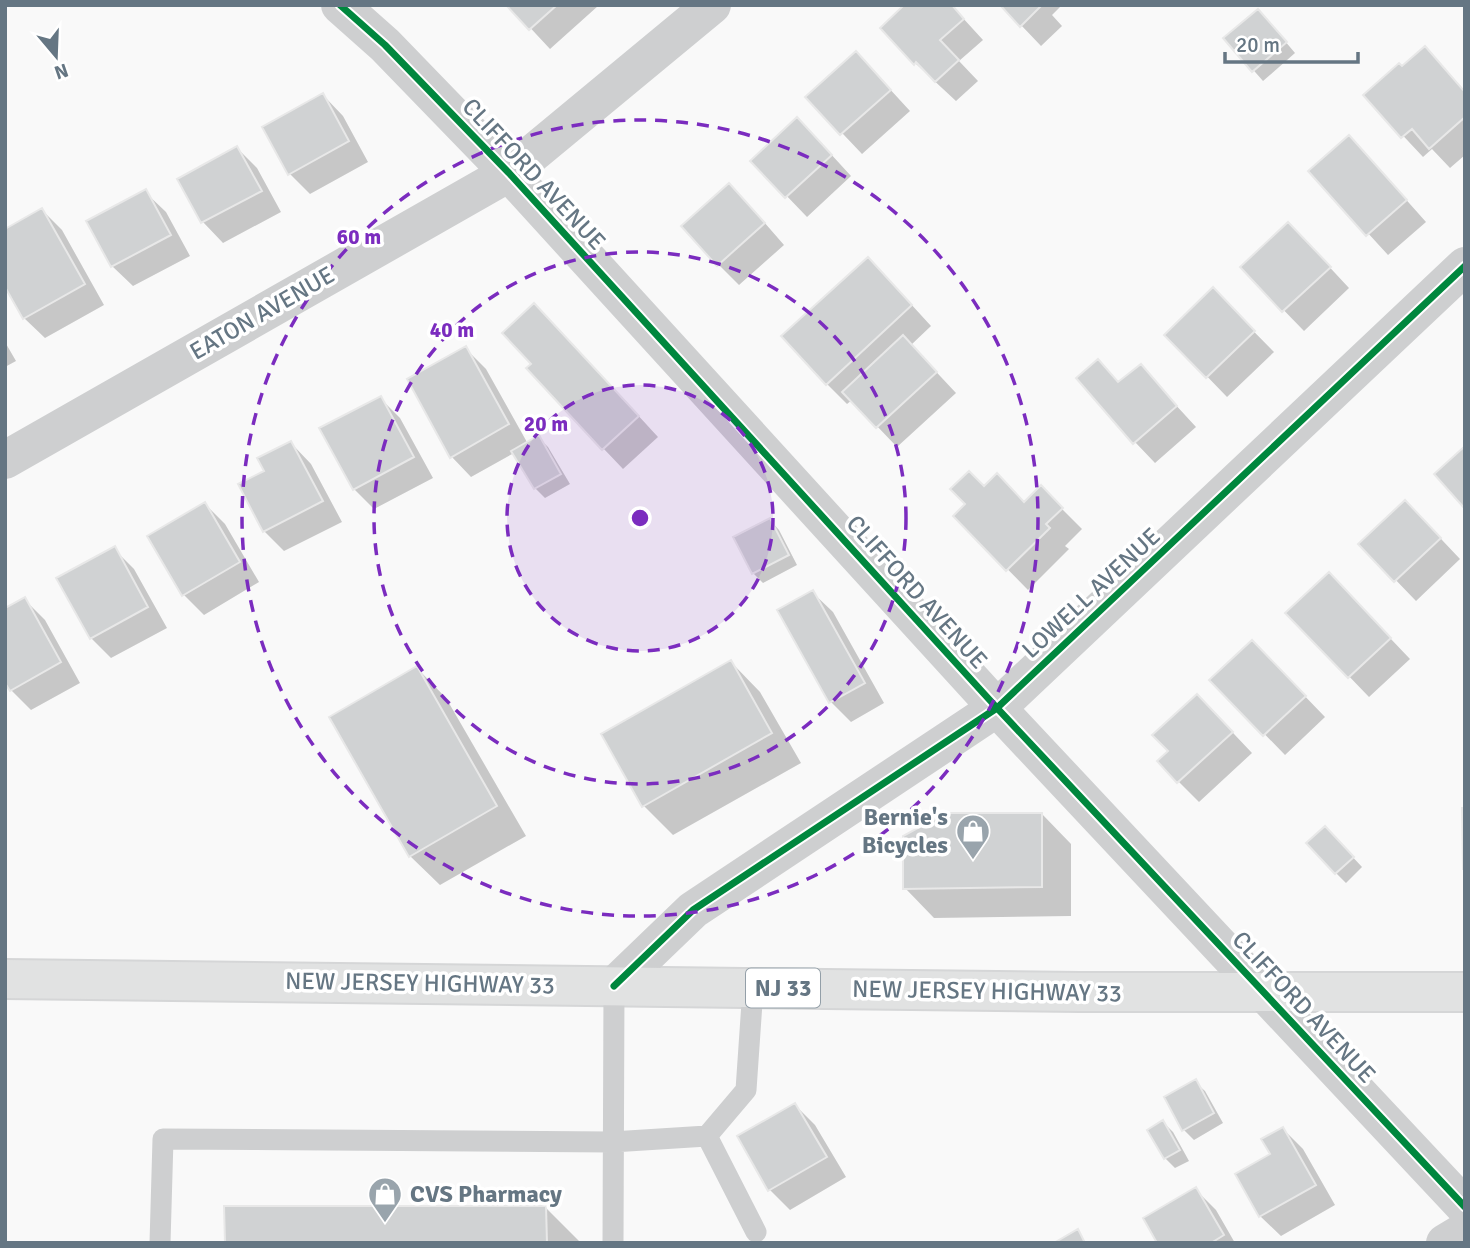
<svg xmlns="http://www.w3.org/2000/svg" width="1470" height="1248" font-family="Signika,sans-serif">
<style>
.shadow{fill:#0003}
.building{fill:#d0d2d3;stroke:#e8e8e8;stroke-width:2}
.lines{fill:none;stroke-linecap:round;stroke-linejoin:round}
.primary-casing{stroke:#d5d6d7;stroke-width:42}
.lane{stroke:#cecfd0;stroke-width:21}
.street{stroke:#cecfd0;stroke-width:38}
.primary{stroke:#e1e2e2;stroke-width:38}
.cycleway-casing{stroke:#fff;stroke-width:11}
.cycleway{stroke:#00873e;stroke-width:7}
.ring{fill:none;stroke:#7b2cbf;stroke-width:3.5;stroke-dasharray:12 9}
.labels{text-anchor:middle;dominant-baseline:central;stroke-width:7;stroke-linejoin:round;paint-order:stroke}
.shield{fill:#fff;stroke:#939fa8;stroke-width:2}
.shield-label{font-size:23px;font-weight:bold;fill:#657683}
.street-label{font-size:24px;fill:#657683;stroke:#fff}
.poi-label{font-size:24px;font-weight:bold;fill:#657683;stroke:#fff;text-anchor:end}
.centre{fill:#7b2cbf;stroke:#fff;stroke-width:3.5}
.ring-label{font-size:21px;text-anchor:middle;font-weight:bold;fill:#7b2cbf;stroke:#fff;stroke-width:7;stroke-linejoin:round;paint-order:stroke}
</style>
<rect width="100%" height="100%" fill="#f9f9f9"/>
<path class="shadow" d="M 509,5 L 597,5 L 598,6 L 550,49 Z
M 951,5 L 983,40 L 959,61 L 978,81 L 956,101 L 915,63 Z
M 1002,5 L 1062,5 L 1052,15 L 1062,26 L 1041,46 Z
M 1268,21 L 1295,53 L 1263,81 L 1226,39 Z
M 1425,48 L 1465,91 L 1465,155 L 1450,168 L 1432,149 L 1423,157 L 1365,95 L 1402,69 Z
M 876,74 L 910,111 L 862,154 L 808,97 Z
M 323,95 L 343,116 L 368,162 L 310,194 L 290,174 Z
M 818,140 L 851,176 L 807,217 L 753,161 Z
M 237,148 L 257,168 L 281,212 L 223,243 L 203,222 L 179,179 Z
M 1369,158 L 1426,222 L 1388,255 L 1311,171 Z
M 145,192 L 166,212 L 190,256 L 133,286 L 112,266 Z
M 750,206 L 784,245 L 739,285 L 718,264 Z
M 42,210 L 62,230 L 104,305 L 45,338 L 24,318 Z
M 1308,244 L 1349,288 L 1304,331 L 1242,267 Z
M 888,279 L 931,326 L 911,345 L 956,393 L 897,447 L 852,400 L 847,404 L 827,384 Z
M 1213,290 L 1274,352 L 1227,397 L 1167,335 Z
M 555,325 L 658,437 L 623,469 L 603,448 Z
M 5,342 L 16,361 L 5,367 Z
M 466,349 L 486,369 L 528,444 L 539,438 L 548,447 L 570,484 L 545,498 L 535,488 L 514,453 L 471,477 L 451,456 Z
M 1098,361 L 1120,383 L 1140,366 L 1196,427 L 1155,463 L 1135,442 Z
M 380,398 L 400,418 L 433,478 L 374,509 L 354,489 Z
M 291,443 L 311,464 L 342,522 L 284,551 L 264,531 Z
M 984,488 L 1025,504 L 1041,488 L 1082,529 L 1065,546 L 1069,549 L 1028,590 L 955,516 Z
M 205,504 L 225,524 L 259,582 L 204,615 L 184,595 Z
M 770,520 L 779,530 L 797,565 L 763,583 L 753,573 Z
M 1425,522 L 1460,559 L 1416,601 L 1361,544 Z
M 114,549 L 134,569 L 167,628 L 111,658 L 91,638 Z
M 812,592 L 833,612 L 884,703 L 851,722 L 831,702 Z
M 1349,595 L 1410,659 L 1369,697 L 1288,613 Z
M 25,600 L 45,620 L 80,683 L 31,710 L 11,690 Z
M 731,662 L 760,692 L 801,763 L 673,835 L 644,806 Z
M 1272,662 L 1325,717 L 1285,755 L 1212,680 Z
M 417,668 L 446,698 L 526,836 L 440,885 L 410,856 Z
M 1217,716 L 1252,753 L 1199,802 L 1159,762 Z
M 1042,814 L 1071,844 L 1071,916 L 934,918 L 905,888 Z
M 1335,838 L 1362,867 L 1346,883 L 1336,873 Z
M 1195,1082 L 1205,1091 L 1223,1123 L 1194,1140 L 1184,1130 Z
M 795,1105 L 815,1125 L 846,1177 L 790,1210 L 770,1190 Z
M 1163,1122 L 1173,1132 L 1189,1161 L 1175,1168 L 1165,1158 Z
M 1283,1129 L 1303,1149 L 1335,1205 L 1281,1236 L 1260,1216 Z
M 1195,1189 L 1216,1210 L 1235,1243 L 1159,1243 Z
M 545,1207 L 581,1243 L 227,1243 Z"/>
<path class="building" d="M 506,5 L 557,5 L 529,30 Z
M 904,5 L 952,5 L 964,19 L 940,40 L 959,60 L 935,82 L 916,62 L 914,65 L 880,28 Z
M 1000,5 L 1042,5 L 1020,27 Z
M 1258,9 L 1287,42 L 1252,72 L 1223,38 Z
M 1425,46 L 1465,92 L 1465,117 L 1429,149 L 1412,129 L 1401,138 L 1363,95 L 1399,63 L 1402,66 Z
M 856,51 L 891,90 L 840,135 L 805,97 Z
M 323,93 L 349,141 L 288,175 L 262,127 Z
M 797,117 L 832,155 L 785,198 L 750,161 Z
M 1349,135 L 1407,200 L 1366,236 L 1308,171 Z
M 237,146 L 262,191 L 201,223 L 177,179 Z
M 729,183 L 765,223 L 717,266 L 681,226 Z
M 146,189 L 171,235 L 111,267 L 86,221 Z
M 42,208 L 85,284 L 23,319 L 5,287 L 5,229 Z
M 1288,222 L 1331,267 L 1282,312 L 1240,267 Z
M 868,257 L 912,305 L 826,385 L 781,336 Z
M 1213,287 L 1255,331 L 1206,378 L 1164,335 Z
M 534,303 L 639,416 L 602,450 L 526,368 L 531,364 L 502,333 Z
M 903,335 L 937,372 L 876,428 L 842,392 Z
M 466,346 L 509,424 L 450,458 L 407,379 Z
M 1098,359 L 1118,382 L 1141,364 L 1177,406 L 1133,444 L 1076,378 Z
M 381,396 L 414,457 L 353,490 L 319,428 Z
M 539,435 L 561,474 L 534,489 L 511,451 Z
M 291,441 L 323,501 L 263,532 L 238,484 L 264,471 L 257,458 Z
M 1465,446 L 1465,509 L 1434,474 Z
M 969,471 L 984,486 L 997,473 L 1024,502 L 1041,485 L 1063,508 L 1046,524 L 1050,528 L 1006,571 L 953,516 L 965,504 L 950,489 Z
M 1405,500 L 1441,538 L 1394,582 L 1358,544 Z
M 205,502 L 240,562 L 182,596 L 147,536 Z
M 770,518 L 789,555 L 752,574 L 733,537 Z
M 115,546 L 148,607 L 90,639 L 56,578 Z
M 1329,572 L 1391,638 L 1348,678 L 1285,613 Z
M 813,590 L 865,683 L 829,703 L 777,610 Z
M 25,597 L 61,662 L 10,691 L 5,683 L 5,608 Z
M 1252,640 L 1306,696 L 1263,736 L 1209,680 Z
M 731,660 L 772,733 L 642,807 L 601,734 Z
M 417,666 L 497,806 L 409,857 L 329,717 Z
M 1197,694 L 1233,732 L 1177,783 L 1157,761 L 1168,751 L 1152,735 Z
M 1462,808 L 1465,808 L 1465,869 L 1463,869 Z
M 945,813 L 1042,813 L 1042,887 L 903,889 L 903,836 Z
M 1325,826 L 1354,857 L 1335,874 L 1306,843 Z
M 1196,1079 L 1214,1113 L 1182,1131 L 1164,1097 Z
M 795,1103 L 827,1157 L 768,1191 L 737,1136 Z
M 1163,1120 L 1180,1150 L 1164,1159 L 1147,1130 Z
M 1283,1127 L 1316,1185 L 1259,1217 L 1235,1174 L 1270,1154 L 1261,1139 Z
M 1196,1187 L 1224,1235 L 1211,1243 L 1157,1243 L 1143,1218 Z
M 224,1206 L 546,1206 L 547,1243 L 225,1243 Z
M 1078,1229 L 1085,1243 L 1054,1243 Z"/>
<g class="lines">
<g class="primary-casing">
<path id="primary" d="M 5,979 L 1080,992 L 1465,992"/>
</g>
<path class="lane" d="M 707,1136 L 756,1232
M 160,1243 L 163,1139 L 612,1142 L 707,1136 L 746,1090 L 753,988
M 613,1243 L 614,986"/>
<path class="street" d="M 340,5 L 385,45 L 509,173 L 997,708 L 1465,1207
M 5,460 L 509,173 L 712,5
M 614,986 L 693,910 L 997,708 L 1465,266
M 1445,1243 L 1465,1231"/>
<use href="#primary" class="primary"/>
<g class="cycleway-casing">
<path id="cycleway" d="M 340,5 L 385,45 L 509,173 L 997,708 L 1465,1207
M 614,986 L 693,910 L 997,708 L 1465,266"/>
</g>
<use href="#cycleway" class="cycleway"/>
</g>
<circle cx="640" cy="518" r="133" fill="#7b2cbf" fill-opacity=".12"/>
<g class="ring">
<circle cx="640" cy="518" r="133"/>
<circle cx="640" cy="518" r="266"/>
<circle cx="640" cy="518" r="398"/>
</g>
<defs>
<g id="shop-pin" transform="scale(1.75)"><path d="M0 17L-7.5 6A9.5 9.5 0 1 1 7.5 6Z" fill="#99a4ac" stroke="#fff"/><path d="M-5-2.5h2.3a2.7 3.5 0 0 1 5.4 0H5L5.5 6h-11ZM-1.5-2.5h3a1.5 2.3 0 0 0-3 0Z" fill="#fff"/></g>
</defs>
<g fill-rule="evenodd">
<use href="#shop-pin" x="973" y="831"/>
<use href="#shop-pin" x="385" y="1194"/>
</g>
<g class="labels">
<rect class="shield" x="746" y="968.5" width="74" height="39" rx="5"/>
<g class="shield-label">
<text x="783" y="988">NJ 33</text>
</g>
<g class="street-label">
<text transform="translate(534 174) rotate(47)">CLIFFORD AVENUE</text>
<text transform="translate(262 313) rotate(-30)">EATON AVENUE</text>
<text transform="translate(917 592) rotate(48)">CLIFFORD AVENUE</text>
<text transform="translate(1091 593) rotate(-43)">LOWELL AVENUE</text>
<text transform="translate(420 983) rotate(1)">NEW JERSEY HIGHWAY 33</text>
<text transform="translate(987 991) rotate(1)">NEW JERSEY HIGHWAY 33</text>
<text transform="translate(1304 1007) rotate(47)">CLIFFORD AVENUE</text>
</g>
<g class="poi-label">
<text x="948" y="817">Bernie's<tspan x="948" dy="28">Bicycles</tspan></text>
<text x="410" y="1194" text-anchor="start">CVS Pharmacy</text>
</g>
</g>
<circle cx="640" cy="518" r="10" class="centre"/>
<g class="ring-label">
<text x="359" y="244">60 m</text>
<text x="452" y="337">40 m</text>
<text x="546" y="431">20 m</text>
</g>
<rect width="1470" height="1248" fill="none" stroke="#657683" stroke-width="14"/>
<g transform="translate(56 56) rotate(161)" stroke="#ffffff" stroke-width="5" paint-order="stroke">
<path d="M0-5L12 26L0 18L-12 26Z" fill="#657683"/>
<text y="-10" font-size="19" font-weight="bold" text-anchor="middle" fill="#657683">N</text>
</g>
<path d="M1225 52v10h133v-10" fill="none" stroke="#657683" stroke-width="3.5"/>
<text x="1236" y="52" font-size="21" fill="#657683" stroke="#ffffff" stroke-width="5" paint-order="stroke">20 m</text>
</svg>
